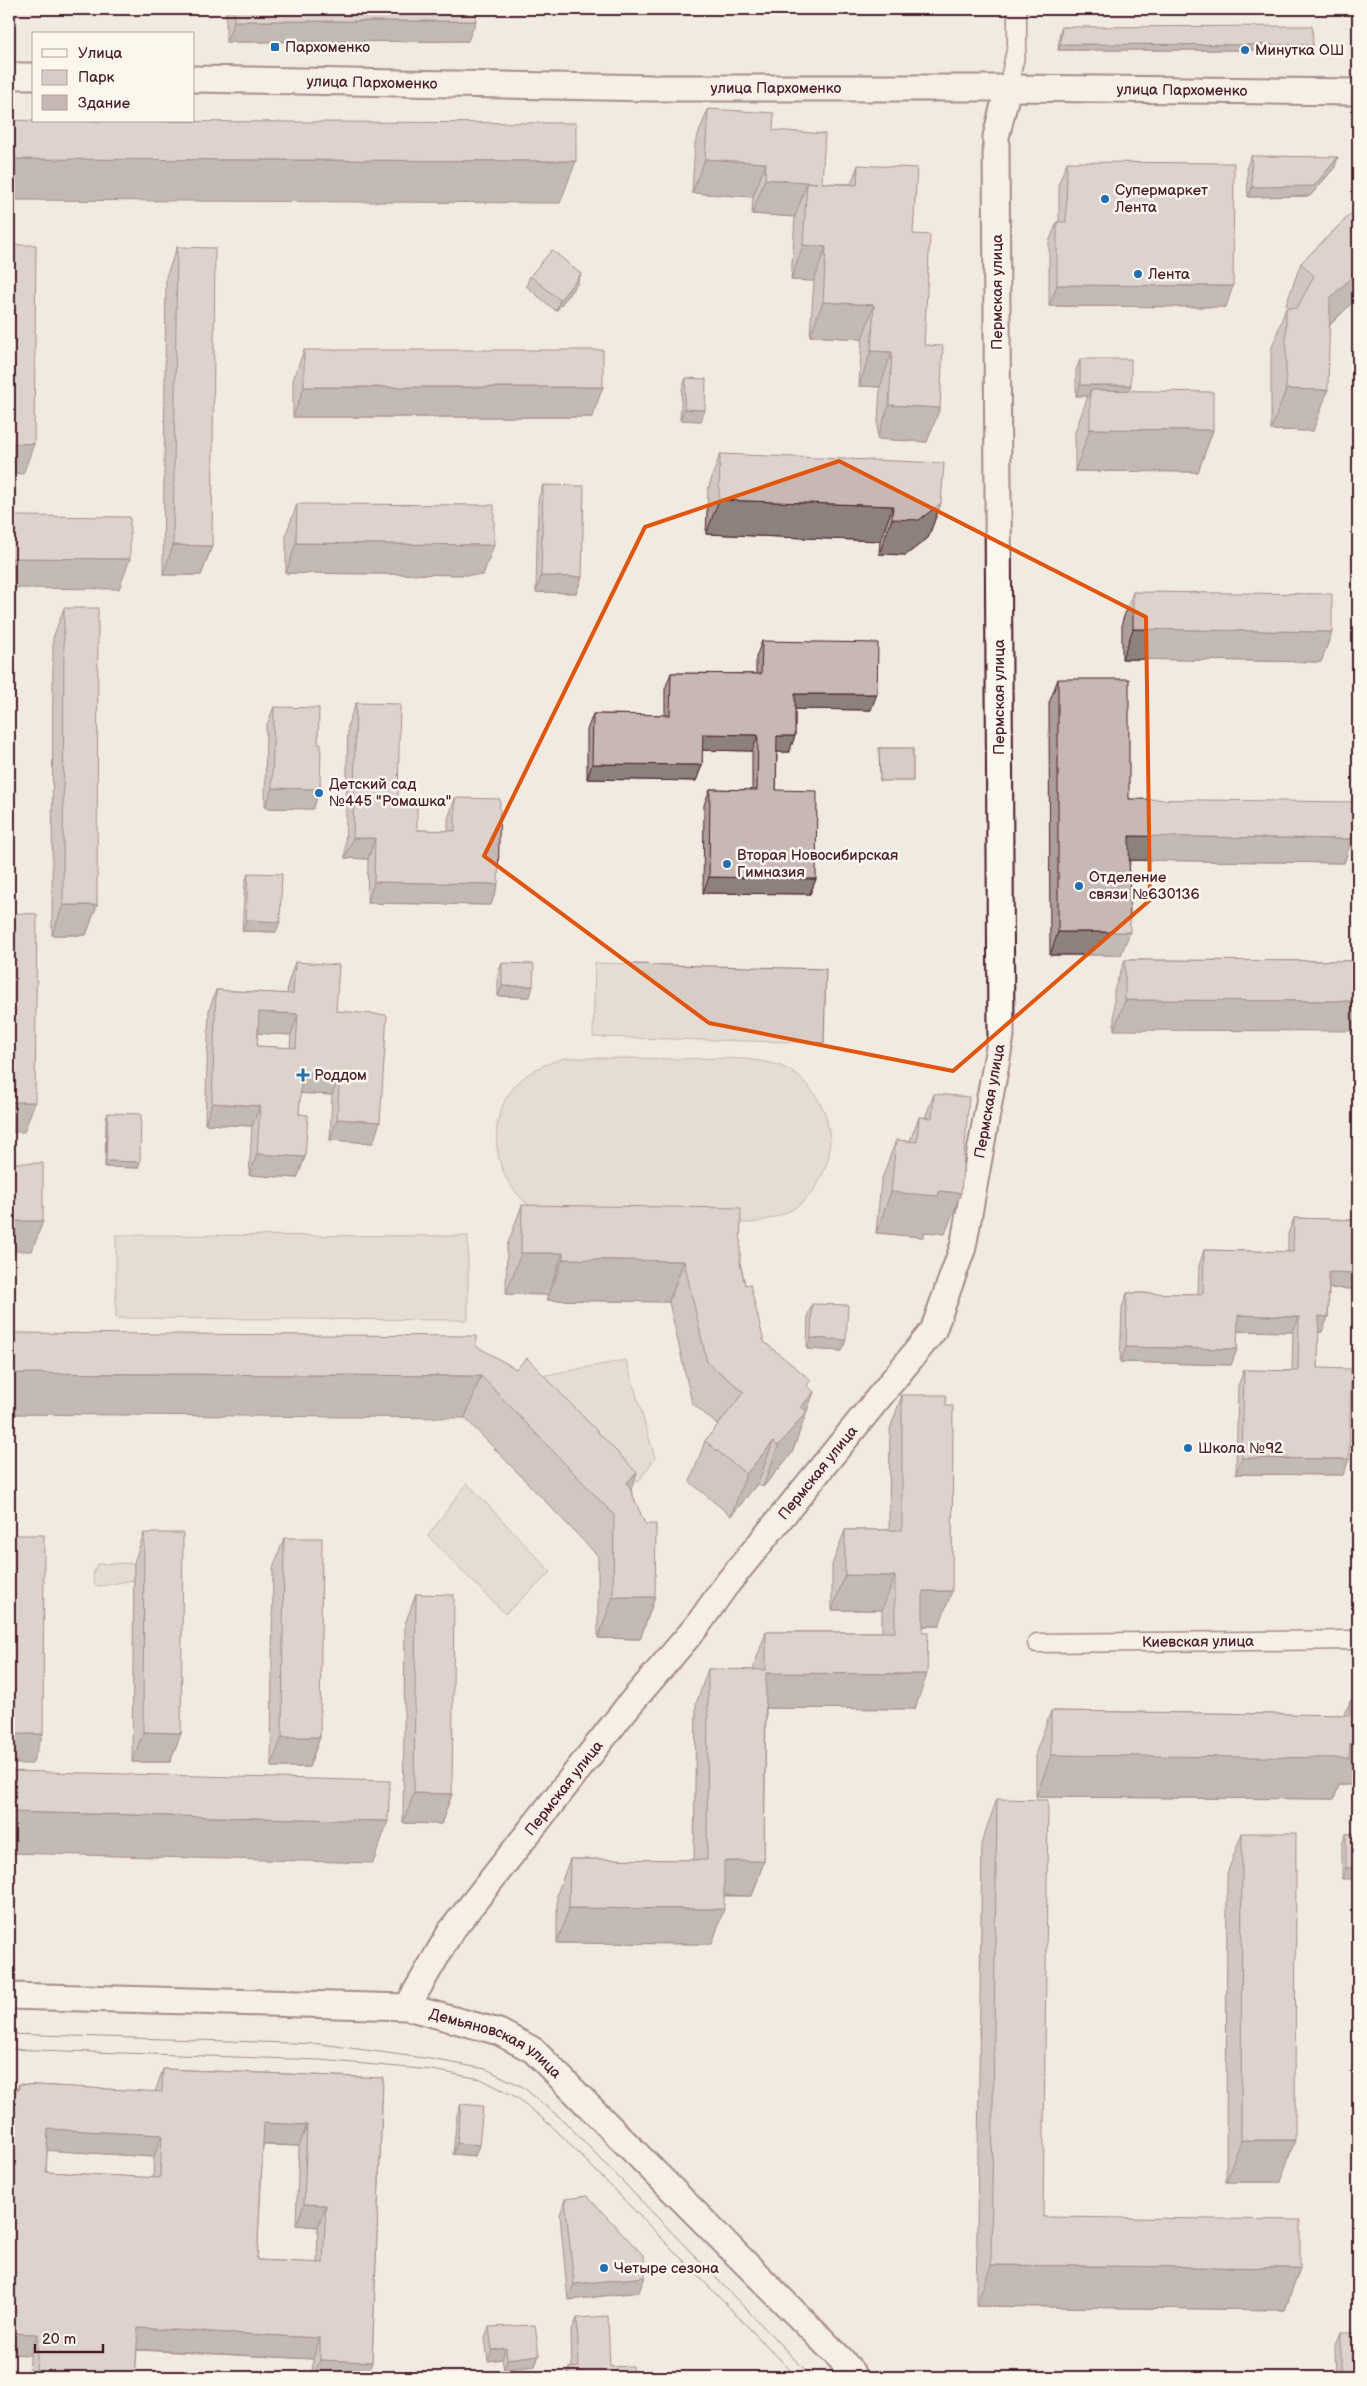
<svg xmlns="http://www.w3.org/2000/svg" width="1367" height="2386" font-family="'Balsamiq Sans',sans-serif">
<style>
.green{fill:#d8ccc6;stroke:#917678}
.lines{fill:none;stroke-linecap:round;stroke-linejoin:round}
.street-casing{stroke:#4a1f2b;stroke-width:21}
.secondary-casing{stroke:#4a1f2b;stroke-width:29}
.street{stroke:#fbf7ec;stroke-width:18}
.secondary{stroke:#fbf7ec;stroke-width:25}
.tram{stroke:#4a1f2b;stroke-width:1}
.wall{fill:#ac9e9a;stroke:#4a1f2b;fill-rule:evenodd}
.shaded-wall{fill:#8c817d;stroke:#4a1f2b}
.building{fill:#c8b8b3;stroke:#4a1f2b;fill-rule:evenodd}
.marked{fill:none;stroke:#e0560e;stroke-width:4;stroke-linejoin:round}
.poi-dot{fill:#1f6fb2;stroke:#fbf7ec;stroke-width:2}
.labels{text-anchor:middle;dominant-baseline:central;stroke-width:5;stroke-linejoin:round;paint-order:stroke}
.poi-label{font-size:15px;fill:#4a1f2b;stroke:#fbf7ec;text-anchor:start}
.street-label{font-size:15px;fill:#4a1f2b;stroke:#fbf7ec}
</style>
<rect width="100%" height="100%" fill="#f0eae0"/>
<filter id="ink" filterUnits="userSpaceOnUse"><feTurbulence type="fractalNoise" baseFrequency=".02" numOctaves="2"/><feDisplacementMap in="SourceGraphic" scale="10" xChannelSelector="R" yChannelSelector="G"/><feConvolveMatrix kernelMatrix="1 2 1 2 8 2 1 2 1" color-interpolation-filters="sRGB"/></filter>
<g filter="url(#ink)">
<path class="green" d="M 879,748 L 913,748 L 913,781 L 880,781 Z
M 595,963 L 826,969 L 824,1043 L 593,1037 Z
M 565,1058 C 602,1058 639,1058 676,1059 C 708,1059 760,1054 789,1070 C 806,1080 820,1098 826,1117 C 830,1133 832,1149 826,1165 C 812,1204 791,1214 753,1223 L 581,1220 C 572,1219 563,1219 554,1217 C 496,1202 476,1120 521,1080 C 534,1068 549,1063 565,1058 Z
M 116,1235 L 468,1236 L 468,1320 L 116,1318 Z
M 626,1360 L 655,1458 L 638,1482 L 530,1378 Z
M 467,1483 L 551,1572 L 505,1614 L 428,1536 Z
M 134,1563 L 134,1580 L 100,1586 L 96,1586 C 91,1578 93,1571 98,1564 Z"/>
<g class="lines">
<g class="street-casing">
<g id="street">
<path d="M 1008,88 L 1017,46 L 1017,9"/>
<path id="s1" d="M 1037,1643 L 1358,1640"/>
</g>
</g>
<g class="secondary-casing">
<g id="secondary">
<path d="M 9,76 L 34,76"/>
<path id="s2" d="M 194,79 L 651,88 L 1008,88 L 1358,92"/>
<path id="s3" d="M 9,1996 L 407,2007 L 499,2032 L 533,2050 L 841,2359 L 855,2377"/>
<path id="s4" d="M 407,2007 L 451,1931 L 629,1705 L 697,1626 L 726,1585 L 933,1331 L 963,1247 L 1001,1036 L 996,137 L 1008,88"/>
</g>
</g>
<use href="#street" class="street"/>
<use href="#secondary" class="secondary"/>
<path class="tram" d="M 9,2034 L 321,2044 L 431,2059 L 486,2069 L 523,2087 L 564,2121 L 812,2377
M 9,2049 L 320,2060 L 432,2070 L 481,2079 L 518,2098 L 556,2130 L 797,2377"/>
</g>
<path class="wall" d="M 226,9 L 476,9 L 468,41 L 226,42 Z
M 1062,27 L 1313,45 L 1311,50 L 1058,50 L 1060,32 Z
M 708,109 L 773,130 L 822,183 L 851,184 L 858,165 L 913,234 L 924,345 L 927,442 L 877,439 L 880,387 L 859,386 L 862,339 L 810,336 L 814,281 L 791,280 L 795,217 L 752,214 L 753,197 L 692,193 L 695,143 Z
M 1251,156 L 1335,167 L 1310,196 L 1248,197 L 1247,166 Z
M 1067,162 L 1226,307 L 1049,306 L 1049,242 L 1057,222 L 1059,222 L 1059,183 Z
M 1358,207 L 1358,297 L 1330,325 L 1313,431 L 1271,430 L 1271,350 L 1286,308 L 1290,308 L 1286,305 L 1301,263 Z
M 177,247 L 212,546 L 201,575 L 163,575 L 166,277 Z
M 530,276 L 577,284 L 556,311 L 526,286 Z
M 304,350 L 592,417 L 293,417 L 293,380 Z
M 1080,359 L 1129,391 L 1213,430 L 1198,472 L 1075,471 L 1075,432 L 1088,396 L 1076,396 L 1076,370 Z
M 686,378 L 701,421 L 680,420 L 682,389 Z
M 720,454 L 941,503 L 928,538 L 906,555 L 879,554 L 880,541 L 706,534 L 708,489 Z
M 543,485 L 582,577 L 576,593 L 536,592 L 538,501 Z
M 297,504 L 483,575 L 286,573 L 286,534 Z
M 1133,592 L 1332,632 L 1321,662 L 1122,659 L 1122,622 Z
M 64,608 L 97,905 L 86,935 L 52,935 L 53,638 Z
M 762,641 L 871,710 L 795,709 L 795,736 L 789,752 L 777,752 L 776,790 L 816,879 L 810,894 L 703,893 L 704,805 L 710,789 L 752,790 L 752,751 L 702,750 L 702,765 L 696,781 L 587,779 L 587,730 L 593,714 L 665,715 L 665,689 L 671,673 L 756,674 L 756,657 Z
M 1058,679 L 1129,799 L 1352,839 L 1344,863 L 1130,860 L 1121,955 L 1050,955 L 1049,703 Z
M 356,703 L 398,798 L 417,830 L 448,831 L 448,819 L 455,798 L 498,884 L 491,905 L 367,903 L 368,859 L 345,858 L 348,724 Z
M 274,707 L 318,744 L 320,789 L 313,809 L 265,808 L 266,727 Z
M 248,873 L 276,932 L 242,931 L 245,883 Z
M 1125,960 L 1358,961 L 1114,1030 L 1114,990 Z
M 295,962 L 336,1011 L 373,1143 L 330,1140 L 332,1095 L 300,1093 L 299,1114 L 305,1157 L 297,1178 L 249,1175 L 252,1126 L 205,1124 L 209,1010 L 216,990 L 287,994 L 288,983 ZM 257,1033 L 291,1035 L 290,1048 L 257,1046 Z
M 502,963 L 530,997 L 498,996 L 498,974 Z
M 934,1094 L 945,1234 L 925,1232 L 923,1237 L 876,1233 L 881,1181 L 896,1140 L 910,1141 L 919,1117 L 925,1118 Z
M 108,1113 L 138,1168 L 105,1167 L 106,1118 Z
M 522,1205 L 740,1263 L 745,1285 L 764,1342 L 808,1387 L 799,1433 L 792,1453 L 763,1487 L 758,1483 L 731,1516 L 690,1482 L 705,1441 L 718,1425 L 692,1403 L 669,1302 L 547,1300 L 548,1295 L 506,1294 L 507,1246 Z
M 1294,1218 L 1358,1220 L 1358,1289 L 1329,1288 L 1328,1317 L 1322,1332 L 1318,1332 L 1318,1368 L 1349,1459 L 1343,1475 L 1236,1474 L 1238,1386 L 1244,1370 L 1292,1371 L 1293,1332 L 1237,1331 L 1237,1349 L 1231,1365 L 1120,1362 L 1122,1308 L 1127,1293 L 1198,1294 L 1199,1266 L 1204,1250 L 1288,1252 L 1288,1234 Z
M 812,1304 L 842,1351 L 807,1349 L 808,1314 Z
M 476,1346 L 631,1490 L 655,1597 L 640,1639 L 598,1638 L 598,1556 L 465,1418 Z
M 902,1395 L 939,1626 L 923,1626 L 915,1709 L 766,1708 L 764,1861 L 752,1896 L 724,1896 L 712,1944 L 557,1943 L 557,1894 L 570,1859 L 694,1860 L 696,1704 L 708,1669 L 754,1670 L 754,1666 L 766,1632 L 882,1632 L 882,1610 L 832,1610 L 832,1565 L 845,1530 L 889,1530 L 890,1429 Z
M 144,1533 L 181,1733 L 170,1762 L 132,1762 L 134,1563 Z
M 284,1538 L 320,1737 L 309,1767 L 271,1767 L 273,1568 Z
M 416,1594 L 452,1794 L 441,1824 L 403,1823 L 405,1624 Z
M 1350,1701 L 1358,1701 L 1358,1785 L 1339,1785 L 1334,1799 L 1036,1797 L 1036,1752 L 1051,1711 L 1345,1715 Z
M 997,1799 L 1043,2217 L 1300,2268 L 1285,2310 L 976,2306 L 982,1841 Z
M 1242,1833 L 1280,2182 L 1226,2182 L 1227,1874 Z
M 1346,1834 L 1358,1834 L 1342,1879 L 1342,1845 Z
M 163,2069 L 383,2078 L 372,2362 L 366,2377 L 312,2377 L 313,2359 L 137,2350 L 135,2377 L 29,2377 L 30,2355 L 9,2354 L 9,2090 L 17,2090 L 19,2084 L 155,2092 ZM 263,2145 L 299,2146 L 296,2225 L 318,2227 L 317,2263 L 257,2260 ZM 47,2150 L 154,2157 L 153,2178 L 46,2172 Z
M 461,2104 L 479,2145 L 475,2156 L 453,2154 L 457,2115 Z
M 565,2199 L 639,2292 L 568,2300 L 560,2215 Z
M 577,2318 L 610,2367 L 634,2377 L 566,2377 L 569,2368 L 572,2368 L 571,2333 Z
M 489,2327 L 539,2355 L 535,2366 L 504,2369 L 502,2359 L 488,2361 L 485,2337 Z
M 1341,2332 L 1358,2377 L 1336,2377 L 1335,2348 Z"/>
<path class="shaded-wall" d="M 599,9 L 818,9 L 817,11 L 598,12 Z
M 234,21 L 476,21 L 468,41 L 226,42 Z
M 1060,44 L 1313,45 L 1311,50 L 1058,50 Z
M 1338,157 L 1335,167 L 1310,196 L 1248,197 L 1252,187 Z
M 9,159 L 576,161 L 560,203 L 9,200 Z
M 705,159 L 766,163 L 753,197 L 692,193 Z
M 765,179 L 807,182 L 795,217 L 752,214 Z
M 803,245 L 826,247 L 814,281 L 791,280 Z
M 1358,271 L 1358,297 L 1315,339 L 1330,298 Z
M 581,274 L 577,284 L 556,311 L 560,300 Z
M 1057,285 L 1233,286 L 1226,307 L 1049,306 Z
M 823,302 L 874,305 L 862,339 L 810,336 Z
M 871,351 L 892,352 L 880,387 L 859,386 Z
M 1080,385 L 1131,385 L 1127,396 L 1090,390 L 1088,396 L 1076,396 Z
M 304,387 L 603,387 L 592,417 L 293,417 Z
M 1286,389 L 1328,390 L 1313,431 L 1271,430 Z
M 889,405 L 940,408 L 927,442 L 877,439 Z
M 684,409 L 705,410 L 701,421 L 680,420 Z
M 1090,429 L 1213,430 L 1198,472 L 1075,471 Z
M 9,443 L 34,444 L 23,474 L 9,473 Z
M 719,500 L 893,506 L 880,541 L 706,534 Z
M 941,503 L 928,538 L 906,555 L 879,554 L 892,519 Z
M 296,543 L 494,545 L 483,575 L 286,573 Z
M 173,545 L 212,546 L 201,575 L 163,575 Z
M 9,558 L 130,559 L 119,589 L 9,588 Z
M 541,576 L 582,577 L 576,593 L 536,592 Z
M 1133,629 L 1332,632 L 1321,662 L 1122,659 Z
M 795,694 L 877,694 L 871,710 L 790,709 Z
M 703,734 L 758,735 L 752,751 L 697,750 Z
M 777,736 L 795,736 L 789,752 L 771,752 Z
M 592,764 L 702,765 L 696,781 L 587,779 Z
M 272,788 L 320,789 L 313,809 L 265,808 Z
M 1129,836 L 1352,839 L 1344,863 L 1121,860 Z
M 353,838 L 375,838 L 368,859 L 345,858 Z
M 709,877 L 816,879 L 810,894 L 703,893 Z
M 374,882 L 498,884 L 491,905 L 367,903 Z
M 63,905 L 97,905 L 86,935 L 52,935 Z
M 246,920 L 280,922 L 276,932 L 242,931 Z
M 1058,932 L 1130,932 L 1121,955 L 1050,955 Z
M 502,986 L 533,986 L 530,997 L 498,996 Z
M 1125,1000 L 1358,1001 L 1358,1031 L 1114,1030 Z
M 259,1012 L 298,1014 L 291,1035 L 251,1033 Z
M 302,1072 L 340,1074 L 332,1095 L 294,1093 Z
M 9,1102 L 35,1102 L 24,1132 L 9,1132 Z
M 212,1103 L 260,1106 L 252,1126 L 205,1124 Z
M 337,1119 L 380,1122 L 373,1143 L 330,1140 Z
M 257,1154 L 305,1157 L 297,1178 L 249,1175 Z
M 106,1161 L 140,1162 L 138,1168 L 105,1167 Z
M 939,1191 L 961,1193 L 945,1234 L 925,1232 L 923,1237 L 876,1233 L 891,1192 Z
M 9,1221 L 43,1221 L 32,1251 L 9,1251 Z
M 521,1253 L 563,1253 L 548,1295 L 506,1294 Z
M 563,1259 L 684,1261 L 669,1302 L 547,1300 Z
M 1329,1272 L 1358,1273 L 1358,1289 L 1323,1288 Z
M 1238,1315 L 1299,1317 L 1293,1332 L 1232,1331 Z
M 1319,1316 L 1328,1317 L 1322,1332 L 1313,1332 Z
M 811,1338 L 846,1340 L 842,1351 L 807,1349 Z
M 1126,1347 L 1237,1349 L 1231,1365 L 1120,1362 Z
M 9,1373 L 481,1376 L 465,1418 L 9,1414 Z
M 814,1392 L 792,1453 L 763,1487 L 778,1446 L 801,1407 Z
M 773,1442 L 758,1483 L 731,1516 L 746,1474 Z
M 1242,1458 L 1349,1459 L 1343,1475 L 1236,1474 Z
M 637,1473 L 622,1514 L 627,1482 Z
M 845,1575 L 895,1576 L 882,1610 L 832,1610 Z
M 923,1591 L 952,1591 L 939,1626 L 910,1626 Z
M 613,1597 L 655,1597 L 640,1639 L 598,1638 Z
M 766,1673 L 927,1674 L 915,1709 L 753,1708 Z
M 143,1732 L 181,1733 L 170,1762 L 132,1762 Z
M 9,1734 L 43,1734 L 32,1764 L 9,1764 Z
M 282,1737 L 320,1737 L 309,1767 L 271,1767 Z
M 1350,1743 L 1358,1744 L 1358,1785 L 1339,1785 L 1334,1799 L 1036,1797 L 1051,1755 Z
M 414,1793 L 452,1794 L 441,1824 L 403,1823 Z
M 9,1812 L 388,1821 L 373,1863 L 9,1853 Z
M 724,1861 L 764,1861 L 752,1896 L 712,1895 Z
M 1346,1868 L 1358,1868 L 1358,1879 L 1342,1879 Z
M 569,1908 L 724,1909 L 712,1944 L 557,1943 Z
M 264,2123 L 307,2125 L 299,2146 L 257,2144 Z
M 48,2129 L 162,2135 L 154,2157 L 40,2150 Z
M 9,2132 L 12,2132 L 9,2141 Z
M 1241,2140 L 1295,2140 L 1280,2182 L 1226,2182 Z
M 457,2143 L 479,2145 L 475,2156 L 453,2154 Z
M 304,2204 L 326,2205 L 318,2227 L 296,2225 Z
M 991,2265 L 1300,2268 L 1285,2310 L 976,2306 Z
M 645,2277 L 639,2292 L 568,2300 L 574,2284 Z
M 138,2328 L 320,2338 L 313,2359 L 130,2349 Z
M 9,2333 L 38,2334 L 30,2355 L 9,2354 Z
M 506,2348 L 502,2359 L 488,2361 L 492,2350 Z
M 539,2355 L 535,2366 L 504,2369 L 507,2359 Z
M 320,2360 L 372,2362 L 366,2377 L 313,2377 Z"/>
<path class="building" d="M 234,9 L 476,9 L 476,21 L 234,21 Z
M 1312,26 L 1313,45 L 1060,44 L 1062,27 Z
M 708,109 L 774,113 L 773,130 L 825,134 L 822,183 L 857,185 L 858,165 L 917,168 L 913,234 L 930,235 L 924,345 L 943,346 L 940,408 L 889,405 L 892,352 L 871,351 L 874,305 L 823,302 L 826,247 L 803,245 L 807,182 L 817,183 L 765,179 L 766,163 L 705,159 Z
M 9,120 L 34,121 L 576,123 L 576,161 L 9,159 Z
M 1251,156 L 1338,157 L 1314,186 L 1252,187 Z
M 1067,162 L 1234,163 L 1233,286 L 1057,285 L 1057,222 L 1066,222 Z
M 1358,207 L 1358,271 L 1330,298 L 1328,390 L 1286,389 L 1286,308 L 1297,308 L 1314,276 L 1301,263 Z
M 9,245 L 36,245 L 34,444 L 9,443 Z
M 177,247 L 215,248 L 212,546 L 173,545 Z
M 552,250 L 581,274 L 560,300 L 530,276 Z
M 304,350 L 603,350 L 603,387 L 304,387 Z
M 1080,359 L 1131,359 L 1131,385 L 1080,385 Z
M 686,378 L 706,379 L 705,410 L 684,409 Z
M 1090,390 L 1213,392 L 1213,430 L 1090,429 Z
M 720,454 L 944,463 L 941,503 L 919,520 L 892,519 L 893,506 L 719,500 Z
M 543,485 L 584,486 L 582,577 L 541,576 Z
M 297,504 L 494,505 L 494,545 L 296,543 Z
M 9,516 L 130,517 L 130,559 L 9,558 Z
M 1133,592 L 1332,594 L 1332,632 L 1133,629 Z
M 64,608 L 98,608 L 97,905 L 63,905 Z
M 762,641 L 878,643 L 877,694 L 795,694 L 795,736 L 777,736 L 776,790 L 817,791 L 816,879 L 709,877 L 710,789 L 757,790 L 758,735 L 703,734 L 702,765 L 592,764 L 593,714 L 670,715 L 671,673 L 761,674 Z
M 1058,679 L 1129,679 L 1129,799 L 1353,802 L 1352,839 L 1129,836 L 1130,932 L 1058,932 Z
M 356,703 L 400,704 L 398,798 L 417,798 L 417,830 L 455,831 L 455,798 L 500,799 L 498,884 L 374,882 L 375,838 L 353,838 Z
M 274,707 L 319,708 L 318,744 L 321,744 L 320,789 L 272,788 Z
M 248,873 L 282,874 L 280,922 L 246,920 Z
M 9,913 L 37,914 L 35,1102 L 9,1102 Z
M 1125,960 L 1358,961 L 1358,1001 L 1125,1000 Z
M 295,962 L 339,965 L 336,1011 L 387,1015 L 380,1122 L 337,1119 L 340,1074 L 302,1072 L 299,1114 L 308,1115 L 305,1157 L 257,1154 L 260,1106 L 212,1103 L 216,990 L 293,994 ZM 259,1012 L 298,1014 L 296,1048 L 257,1046 Z
M 502,963 L 534,964 L 533,986 L 502,986 Z
M 934,1094 L 969,1097 L 961,1193 L 939,1191 L 938,1196 L 891,1192 L 896,1140 L 917,1142 L 919,1117 L 932,1118 Z
M 108,1113 L 141,1114 L 140,1162 L 106,1161 Z
M 9,1163 L 43,1163 L 43,1221 L 9,1221 Z
M 522,1205 L 741,1208 L 740,1263 L 745,1285 L 750,1284 L 764,1342 L 811,1380 L 807,1385 L 814,1392 L 801,1407 L 807,1411 L 778,1446 L 773,1442 L 746,1474 L 705,1441 L 744,1392 L 707,1362 L 684,1261 L 563,1259 L 563,1253 L 521,1253 Z
M 1294,1218 L 1358,1220 L 1358,1273 L 1329,1272 L 1328,1317 L 1319,1316 L 1318,1368 L 1351,1369 L 1349,1459 L 1242,1458 L 1244,1370 L 1298,1371 L 1299,1317 L 1238,1315 L 1237,1349 L 1126,1347 L 1127,1293 L 1203,1294 L 1204,1250 L 1293,1252 Z
M 812,1304 L 848,1305 L 846,1340 L 811,1338 Z
M 9,1333 L 476,1336 L 476,1346 L 516,1369 L 527,1358 L 637,1473 L 627,1482 L 645,1524 L 656,1524 L 655,1597 L 613,1597 L 614,1515 L 481,1376 L 9,1373 Z
M 902,1395 L 946,1395 L 946,1406 L 953,1406 L 952,1591 L 923,1591 L 923,1632 L 928,1632 L 927,1674 L 766,1673 L 764,1861 L 724,1861 L 724,1909 L 569,1908 L 570,1859 L 707,1860 L 708,1669 L 766,1670 L 766,1632 L 895,1632 L 895,1576 L 845,1575 L 845,1530 L 902,1530 Z
M 144,1533 L 183,1533 L 181,1733 L 143,1732 Z
M 9,1535 L 44,1535 L 43,1734 L 9,1734 Z
M 284,1538 L 322,1538 L 320,1737 L 282,1737 Z
M 416,1594 L 454,1595 L 452,1794 L 414,1793 Z
M 1350,1701 L 1358,1701 L 1358,1744 L 1350,1743 L 1349,1758 L 1051,1755 L 1051,1711 L 1350,1715 Z
M 9,1771 L 390,1781 L 388,1821 L 9,1812 Z
M 997,1799 L 1048,1800 L 1043,2217 L 1300,2220 L 1300,2268 L 991,2265 Z
M 1242,1833 L 1296,1833 L 1295,2140 L 1241,2140 Z
M 1346,1834 L 1358,1834 L 1358,1868 L 1346,1868 Z
M 163,2069 L 383,2078 L 372,2362 L 320,2360 L 320,2338 L 138,2328 L 135,2377 L 36,2377 L 38,2334 L 9,2333 L 9,2190 L 12,2132 L 9,2132 L 9,2090 L 19,2090 L 19,2084 L 162,2092 ZM 264,2123 L 307,2125 L 304,2204 L 326,2205 L 323,2263 L 257,2260 ZM 48,2129 L 162,2135 L 160,2178 L 46,2172 Z
M 461,2104 L 483,2106 L 479,2145 L 457,2143 Z
M 587,2196 L 644,2256 L 645,2277 L 574,2284 L 565,2199 Z
M 608,2316 L 610,2367 L 633,2366 L 634,2377 L 569,2377 L 569,2368 L 579,2367 L 577,2318 Z
M 535,2325 L 539,2355 L 507,2359 L 506,2348 L 492,2350 L 489,2327 Z
M 1341,2332 L 1358,2332 L 1358,2377 L 1341,2377 Z"/>
</g>
<path d="M0 0H1367V2386H0ZM 839,461 L 1146,617 L 1150,900 L 953,1071 L 709,1023 L 484,856 L 645,527 Z" fill="#f0eae0" fill-opacity=".55" fill-rule="evenodd"/>
<path class="marked" d="M 839,461 L 1146,617 L 1150,900 L 953,1071 L 709,1023 L 484,856 L 645,527 Z"/>
<g class="poi-dot">
<rect x="270" y="42" width="10" height="10" rx="2.5"/>
<circle cx="1245" cy="50" r="5"/>
<circle cx="1105" cy="199" r="5"/>
<circle cx="1138" cy="274" r="5"/>
<circle cx="319" cy="793" r="5"/>
<circle cx="727" cy="864" r="5"/>
<circle cx="1079" cy="886" r="5"/>
<path d="M300.5 1067.5h5v5h5v5h-5v5h-5v-5h-5v-5h5z"/>
<circle cx="1188" cy="1448" r="5"/>
<circle cx="604" cy="2268" r="5"/>
</g>
<g class="labels">
<g class="poi-label">
<text x="285" y="47">Пархоменко</text>
<text x="1255" y="50">Минутка ОШ</text>
<text x="1115" y="190">Супермаркет<tspan x="1115" dy="17">Лента</tspan></text>
<text x="1148" y="274">Лента</text>
<text x="329" y="784">Детский сад<tspan x="329" dy="17">№445 "Ромашка"</tspan></text>
<text x="737" y="855">Вторая Новосибирская<tspan x="737" dy="17">Гимназия</tspan></text>
<text x="1089" y="877">Отделение<tspan x="1089" dy="17">связи №630136</tspan></text>
<text x="314" y="1075">Роддом</text>
<text x="1198" y="1448">Школа №92</text>
<text x="614" y="2268">Четыре сезона</text>
</g>
<g class="street-label">
<text stroke="none"><textPath href="#s2" startOffset="178">улица Пархоменко</textPath></text>
<text stroke="none"><textPath href="#s2" startOffset="582">улица Пархоменко</textPath></text>
<text stroke="none"><textPath href="#s2" startOffset="988">улица Пархоменко</textPath></text>
<text transform="translate(997 292) rotate(-90)">Пермская улица</text>
<text transform="translate(999 697) rotate(-90)">Пермская улица</text>
<text stroke="none"><textPath href="#s4" startOffset="1095">Пермская улица</textPath></text>
<text stroke="none"><textPath href="#s4" startOffset="675">Пермская улица</textPath></text>
<text stroke="none"><textPath href="#s1" startOffset="161">Киевская улица</textPath></text>
<text stroke="none"><textPath href="#s4" startOffset="270">Пермская улица</textPath></text>
<text stroke="none"><textPath href="#s3" startOffset="495">Демьяновская улица</textPath></text>
</g>
</g>
<rect width="1367" height="2386" fill="none" stroke="#fbf7ec" stroke-width="30"/>
<rect x="15" y="15" width="1337" height="2356" fill="none" stroke="#4a1f2b" stroke-width="2" filter="url(#ink)"/>
<rect x="32" y="32" width="162" height="90" fill="#fbf7ec" stroke="#b4a19f"/>
<rect x="42" y="49" width="25" height="8" fill="#fbf7ec" stroke="#b4a19f"/>
<text x="78" y="58" font-size="15" fill="#4a1f2b">Улица</text>
<rect x="42" y="70" width="25" height="15" fill="#d8ccc6" stroke="#b4a19f"/>
<text x="78" y="82" font-size="15" fill="#4a1f2b">Парк</text>
<rect x="42" y="95" width="25" height="15" fill="#c8b8b3" stroke="#b4a19f"/>
<text x="78" y="108" font-size="15" fill="#4a1f2b">Здание</text>
<path d="M35 2344v8h68v-8" fill="none" stroke="#4a1f2b" stroke-width="2.5"/>
<text x="42" y="2344" font-size="15" fill="#4a1f2b" stroke="#fbf7ec" stroke-width="4" paint-order="stroke">20 m</text>
</svg>
